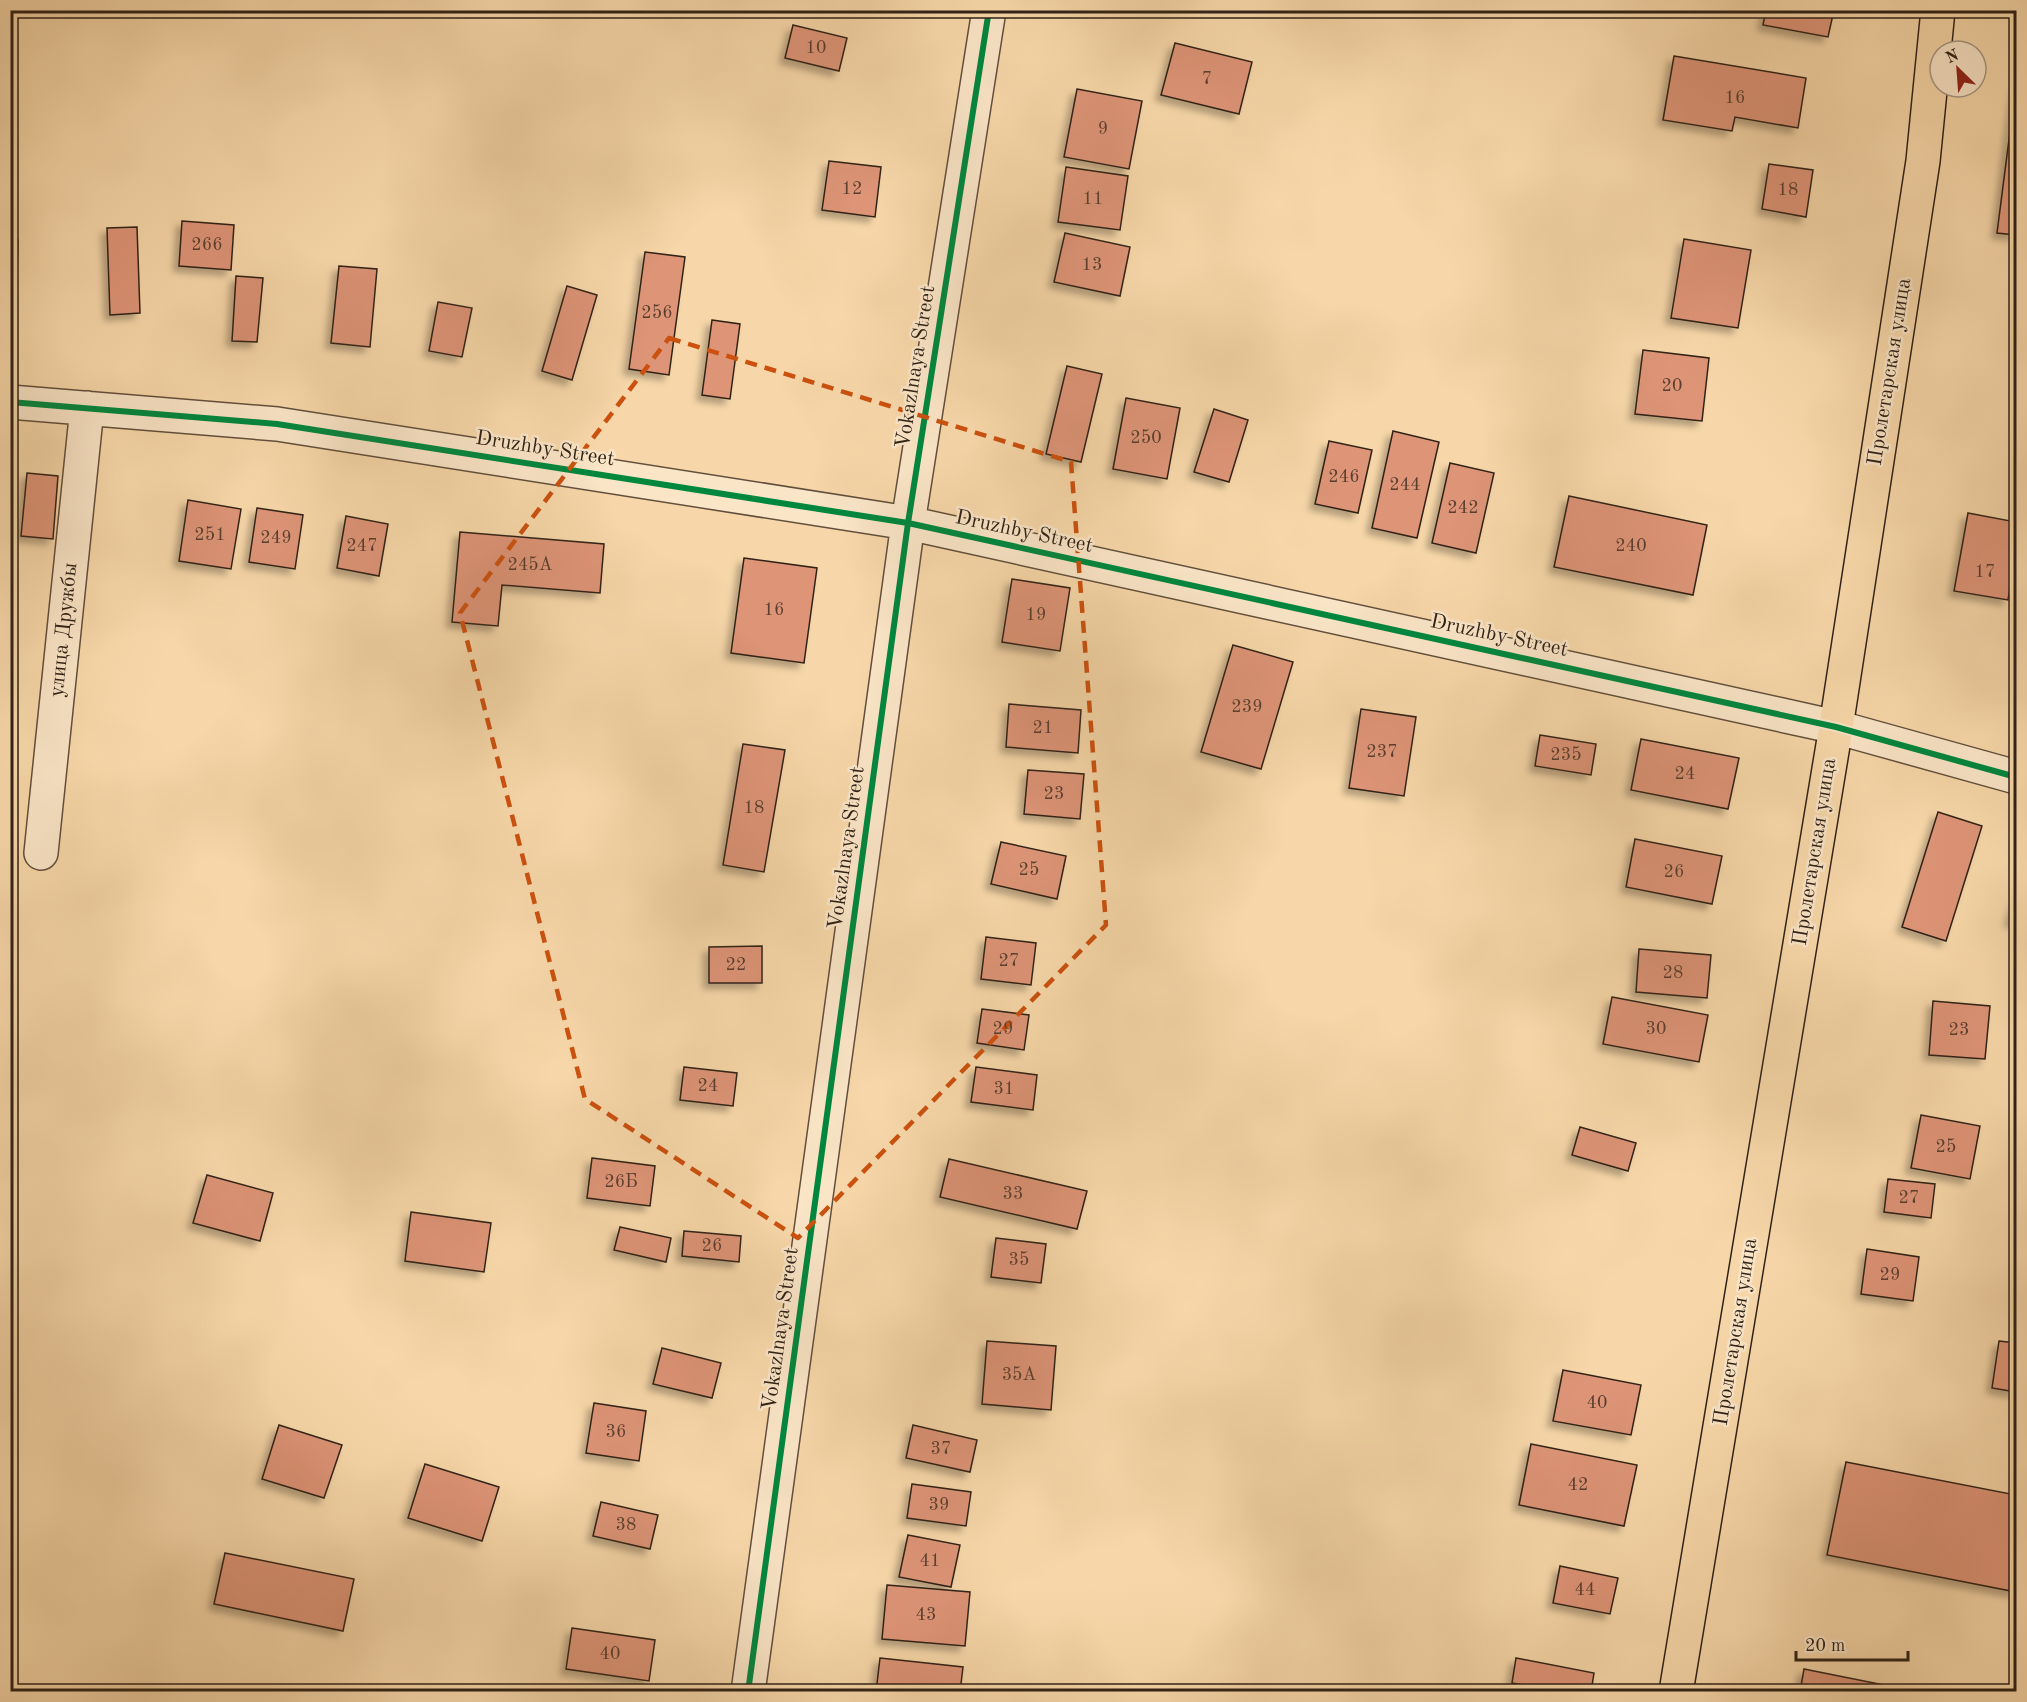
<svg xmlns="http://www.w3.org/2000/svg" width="2027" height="1702" font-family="'Old Standard TT',serif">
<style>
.building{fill:#dd9477;stroke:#302217;stroke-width:1.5;filter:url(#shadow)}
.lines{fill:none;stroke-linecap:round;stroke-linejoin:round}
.minor-casing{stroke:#624f3c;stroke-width:36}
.major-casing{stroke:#302217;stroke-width:36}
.minor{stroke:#fae5c7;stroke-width:33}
.major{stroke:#f7d7a9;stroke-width:33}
.cycleway-casing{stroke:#fae5c7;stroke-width:10}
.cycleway{stroke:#00873e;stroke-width:6}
.marked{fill:none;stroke:#cc510e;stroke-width:4.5;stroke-dasharray:12 8;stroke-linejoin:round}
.labels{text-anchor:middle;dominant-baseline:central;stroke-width:5;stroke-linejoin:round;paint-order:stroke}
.number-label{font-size:18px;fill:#5b3e2f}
.street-label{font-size:21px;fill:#302217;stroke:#fae5c7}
</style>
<defs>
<filter id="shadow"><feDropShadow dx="-5.5" dy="5.5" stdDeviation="3" flood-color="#0004"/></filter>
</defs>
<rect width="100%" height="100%" fill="#f7d7a9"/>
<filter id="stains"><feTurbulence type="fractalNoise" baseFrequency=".00333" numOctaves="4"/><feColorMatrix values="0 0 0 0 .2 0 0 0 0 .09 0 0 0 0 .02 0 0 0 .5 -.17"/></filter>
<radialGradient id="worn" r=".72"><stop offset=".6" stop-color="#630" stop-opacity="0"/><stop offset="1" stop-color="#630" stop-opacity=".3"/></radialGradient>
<path class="building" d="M 1766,10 L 1834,10 L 1828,37 L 1763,25 Z
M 793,25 L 847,38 L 839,71 L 785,58 Z
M 1175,43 L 1252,62 L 1239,114 L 1161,95 Z
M 1674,56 L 1806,78 L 1798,128 L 1735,117 L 1732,131 L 1663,120 Z
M 2016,85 L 2016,235 L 1997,233 Z
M 1077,89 L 1142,101 L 1129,169 L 1064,157 Z
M 829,161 L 881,167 L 875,217 L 822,210 Z
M 1769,164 L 1813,170 L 1806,217 L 1762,209 Z
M 1066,167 L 1128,176 L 1120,230 L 1058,222 Z
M 182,221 L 234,225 L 231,270 L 179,266 Z
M 137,227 L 140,313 L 110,315 L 107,228 Z
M 1065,233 L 1130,247 L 1120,296 L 1054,282 Z
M 10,239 L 18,240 L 16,304 L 10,304 Z
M 1684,239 L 1751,250 L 1738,328 L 1671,318 Z
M 645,252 L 685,257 L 669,375 L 629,369 Z
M 339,266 L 377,269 L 370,347 L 331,343 Z
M 236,276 L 263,278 L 257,342 L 232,341 Z
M 567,286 L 597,295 L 572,380 L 542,371 Z
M 438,302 L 472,308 L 462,357 L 429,351 Z
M 712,320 L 740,324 L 730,399 L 702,395 Z
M 1643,350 L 1709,358 L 1702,421 L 1635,414 Z
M 1067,366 L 1102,374 L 1081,462 L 1046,454 Z
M 1126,398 L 1180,408 L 1167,479 L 1113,469 Z
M 1214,409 L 1248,420 L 1229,482 L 1194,472 Z
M 1393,431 L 1439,442 L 1417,538 L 1372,528 Z
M 1329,441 L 1372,450 L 1358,513 L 1315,504 Z
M 1450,463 L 1494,473 L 1476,553 L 1432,543 Z
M 27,473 L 58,476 L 53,539 L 21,536 Z
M 1569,496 L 1707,525 L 1693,595 L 1554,567 Z
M 188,500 L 241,509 L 231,569 L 179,561 Z
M 257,508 L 303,515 L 295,569 L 249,562 Z
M 1968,513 L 2016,522 L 2016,554 L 2008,600 L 1954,591 Z
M 346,516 L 388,524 L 379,576 L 337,568 Z
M 460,532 L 604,544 L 600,593 L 502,585 L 498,626 L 452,622 Z
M 744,558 L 817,568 L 804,663 L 731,653 Z
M 1012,579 L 1070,588 L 1060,651 L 1002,642 Z
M 1233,645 L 1293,662 L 1261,769 L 1201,752 Z
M 1009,704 L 1081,710 L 1078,753 L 1006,747 Z
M 1361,709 L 1416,717 L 1404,796 L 1349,788 Z
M 1540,735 L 1596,744 L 1591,775 L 1535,766 Z
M 1641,739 L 1739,758 L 1728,809 L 1631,790 Z
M 743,744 L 785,750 L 764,872 L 723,865 Z
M 1028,770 L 1084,774 L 1080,819 L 1024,814 Z
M 1938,812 L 1982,826 L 1946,941 L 1902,927 Z
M 1635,839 L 1722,856 L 1712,904 L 1626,887 Z
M 1001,842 L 1066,856 L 1057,899 L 991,884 Z
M 2016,900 L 2016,923 L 2010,921 Z
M 986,937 L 1036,943 L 1031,985 L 981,979 Z
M 762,946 L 762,983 L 709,983 L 709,947 Z
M 1639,949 L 1711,955 L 1707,998 L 1636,992 Z
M 1612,997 L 1708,1015 L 1699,1062 L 1603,1044 Z
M 1933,1001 L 1990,1006 L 1985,1059 L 1929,1055 Z
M 982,1009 L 1029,1015 L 1024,1050 L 977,1043 Z
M 684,1067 L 737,1073 L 733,1106 L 680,1100 Z
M 976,1067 L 1037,1075 L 1033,1110 L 971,1102 Z
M 1921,1115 L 1980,1126 L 1970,1179 L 1911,1168 Z
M 1580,1127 L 1636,1143 L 1628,1171 L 1572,1155 Z
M 592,1158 L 655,1166 L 650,1206 L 587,1198 Z
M 949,1159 L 1087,1191 L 1077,1229 L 940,1197 Z
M 207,1175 L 273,1193 L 260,1241 L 193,1223 Z
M 1888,1179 L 1935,1184 L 1931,1218 L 1884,1212 Z
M 411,1212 L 491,1223 L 484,1272 L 405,1261 Z
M 620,1227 L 671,1238 L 666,1262 L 614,1250 Z
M 684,1231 L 741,1236 L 739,1262 L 682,1256 Z
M 996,1238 L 1046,1244 L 1041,1283 L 991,1277 Z
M 1867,1249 L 1919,1257 L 1913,1301 L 1861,1294 Z
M 987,1341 L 1056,1346 L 1051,1410 L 982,1404 Z
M 1999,1341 L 2016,1343 L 2016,1392 L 1992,1388 Z
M 662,1348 L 721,1363 L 712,1398 L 653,1384 Z
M 1563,1370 L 1641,1385 L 1631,1435 L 1553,1421 Z
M 594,1403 L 646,1411 L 639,1461 L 586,1453 Z
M 279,1425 L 342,1445 L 324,1498 L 262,1479 Z
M 913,1425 L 977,1440 L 970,1472 L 906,1458 Z
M 1531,1444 L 1637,1465 L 1624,1526 L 1519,1505 Z
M 1846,1462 L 2016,1495 L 2016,1592 L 1827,1555 Z
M 425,1464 L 499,1487 L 482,1541 L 408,1518 Z
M 912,1484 L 971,1492 L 966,1526 L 907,1518 Z
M 601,1502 L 658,1515 L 650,1549 L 593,1536 Z
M 908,1535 L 960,1545 L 951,1587 L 899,1577 Z
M 225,1553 L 354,1579 L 343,1631 L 214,1604 Z
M 1560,1566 L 1618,1578 L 1610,1614 L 1553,1603 Z
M 887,1585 L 970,1592 L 965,1646 L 882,1639 Z
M 572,1628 L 655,1640 L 649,1681 L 566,1669 Z
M 880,1658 L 963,1667 L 960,1692 L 876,1692 Z
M 1516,1658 L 1594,1673 L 1591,1692 L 1559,1692 L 1512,1683 Z
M 1804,1669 L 1919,1692 L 1800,1692 Z"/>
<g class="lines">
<g class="minor-casing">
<path id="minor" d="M 10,402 L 277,424 L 908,523 L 1836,727 L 2016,777
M 41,853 L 87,408
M 748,1692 L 908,523 L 989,10"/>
</g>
<g class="major-casing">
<path id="major" d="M 1676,1692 L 1836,727 L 1923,161 L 1938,10"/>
</g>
<use href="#minor" class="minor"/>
<use href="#major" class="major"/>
<g class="cycleway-casing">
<path id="cycleway" d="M 10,402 L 277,424 L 908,523 L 1836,727 L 2016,777
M 748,1692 L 908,523 L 989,10"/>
</g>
<use href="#cycleway" class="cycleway"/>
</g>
<path class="marked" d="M 669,338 L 1071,462 L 1106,925 L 798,1238 L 585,1099 L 460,613 Z"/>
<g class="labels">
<g class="number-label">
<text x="816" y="48">10</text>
<text x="1207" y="79">7</text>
<text x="1735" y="98">16</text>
<text x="1103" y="129">9</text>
<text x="852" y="189">12</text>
<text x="1788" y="190">18</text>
<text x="1093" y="199">11</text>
<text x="207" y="245">266</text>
<text x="1092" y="265">13</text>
<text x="657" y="313">256</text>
<text x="1672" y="386">20</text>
<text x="1146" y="438">250</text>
<text x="1344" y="477">246</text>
<text x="1405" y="485">244</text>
<text x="1463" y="508">242</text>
<text x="210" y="535">251</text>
<text x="276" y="538">249</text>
<text x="362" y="546">247</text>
<text x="1631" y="546">240</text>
<text x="530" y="565">245А</text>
<text x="1985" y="572">17</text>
<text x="774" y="610">16</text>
<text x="1036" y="615">19</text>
<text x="1247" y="707">239</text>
<text x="1043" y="728">21</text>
<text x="1382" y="752">237</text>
<text x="1566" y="755">235</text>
<text x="1685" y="774">24</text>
<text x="1054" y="794">23</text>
<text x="754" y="808">18</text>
<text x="1029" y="870">25</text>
<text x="1674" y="872">26</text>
<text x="1009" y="961">27</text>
<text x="736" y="965">22</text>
<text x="1673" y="973">28</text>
<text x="1003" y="1029">29</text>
<text x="1656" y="1029">30</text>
<text x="1959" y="1030">23</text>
<text x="708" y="1086">24</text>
<text x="1004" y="1089">31</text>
<text x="1946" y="1147">25</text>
<text x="621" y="1182">26Б</text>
<text x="1013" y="1194">33</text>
<text x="1909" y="1198">27</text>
<text x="712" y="1246">26</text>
<text x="1019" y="1260">35</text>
<text x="1890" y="1275">29</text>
<text x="1019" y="1375">35А</text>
<text x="1597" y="1403">40</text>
<text x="616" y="1432">36</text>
<text x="941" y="1449">37</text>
<text x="1578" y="1485">42</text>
<text x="939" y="1505">39</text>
<text x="626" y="1525">38</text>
<text x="930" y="1561">41</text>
<text x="1585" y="1590">44</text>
<text x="926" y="1615">43</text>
<text x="610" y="1654">40</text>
</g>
<g class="street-label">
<text transform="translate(916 367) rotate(-81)">Vokazlnaya Street</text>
<text transform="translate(1890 372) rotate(-81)">Пролетарская улица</text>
<text transform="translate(545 449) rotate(9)">Druzhby Street</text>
<text transform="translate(1024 532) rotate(12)">Druzhby Street</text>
<text transform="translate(64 630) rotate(-84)">улица Дружбы</text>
<text transform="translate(1499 636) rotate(12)">Druzhby Street</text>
<text transform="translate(847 848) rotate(-82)">Vokazlnaya Street</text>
<text transform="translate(1815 852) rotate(-81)">Пролетарская улица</text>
<text transform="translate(781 1329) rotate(-82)">Vokazlnaya Street</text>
<text transform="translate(1736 1332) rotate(-81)">Пролетарская улица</text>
</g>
</g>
<rect width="2027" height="1702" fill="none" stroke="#f7d7a9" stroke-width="36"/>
<rect x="12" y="12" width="2003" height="1678" fill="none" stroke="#302217" stroke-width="3"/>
<rect x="18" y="18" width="1991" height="1666" fill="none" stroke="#302217" stroke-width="1.5"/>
<g transform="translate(1958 69) rotate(335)"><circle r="28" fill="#fae5c7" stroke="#a99781" stroke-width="1.5"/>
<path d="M0-4.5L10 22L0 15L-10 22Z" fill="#8f2418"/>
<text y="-9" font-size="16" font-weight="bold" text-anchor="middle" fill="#302217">N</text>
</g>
<path d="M1796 1651v9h112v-9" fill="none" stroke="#302217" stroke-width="3"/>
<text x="1805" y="1651" font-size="18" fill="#302217" stroke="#fae5c7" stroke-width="4.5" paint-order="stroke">20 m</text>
<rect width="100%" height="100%" filter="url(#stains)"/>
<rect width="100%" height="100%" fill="url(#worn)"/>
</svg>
